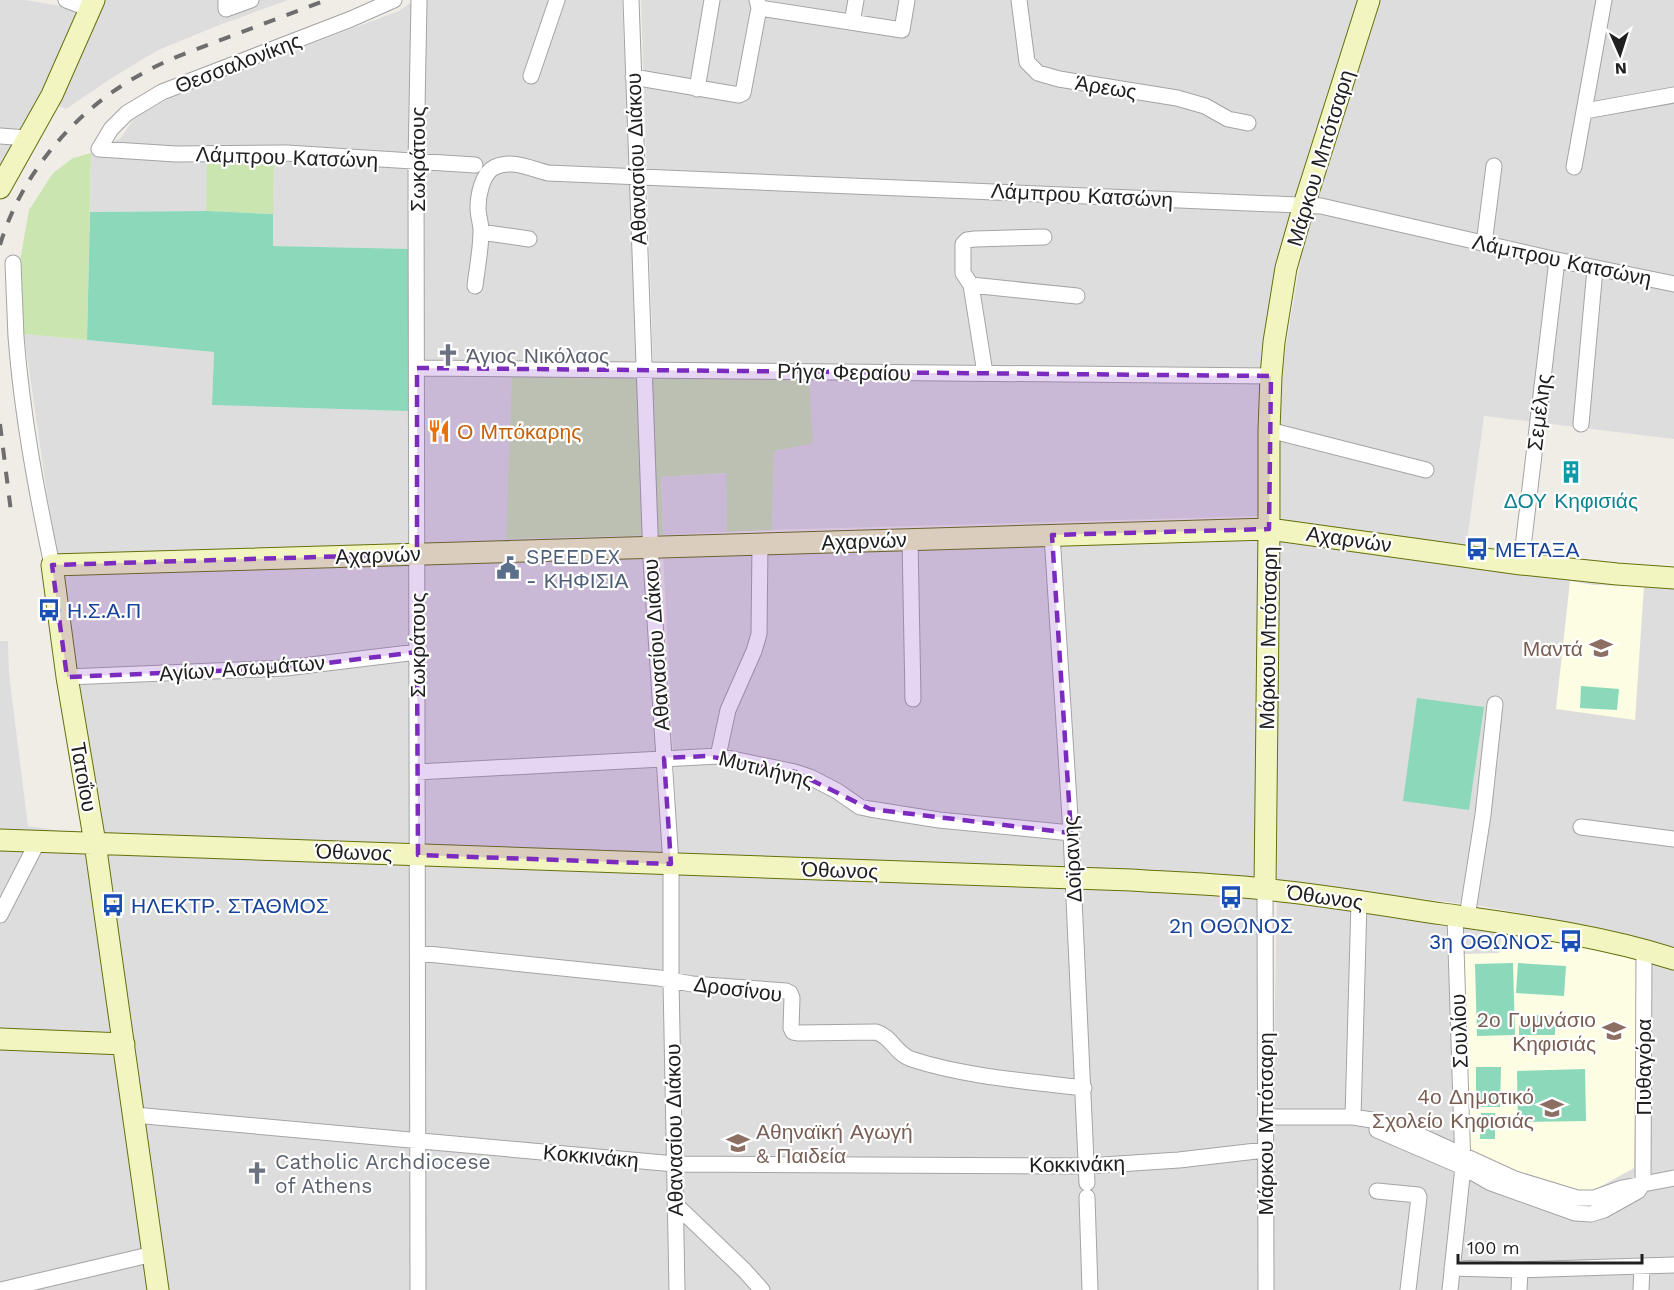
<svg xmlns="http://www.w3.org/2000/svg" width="1674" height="1290" font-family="'Work Sans',sans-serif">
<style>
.residential{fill:#dedddd}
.education{fill:#fdfde3}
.grass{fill:#cbe5b1}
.pitch{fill:#8bd8bb}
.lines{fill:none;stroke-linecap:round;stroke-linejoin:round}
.street-casing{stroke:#a4a4a4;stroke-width:17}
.secondary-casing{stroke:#65700d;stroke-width:23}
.street{stroke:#fff;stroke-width:15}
.secondary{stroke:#f2f5bf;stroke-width:21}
.rail{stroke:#6e6e6e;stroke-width:4;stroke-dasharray:12 12;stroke-linecap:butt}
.marked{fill:#7b2cbf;fill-opacity:0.2;stroke:#7b2cbf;stroke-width:4.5;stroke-dasharray:12 8;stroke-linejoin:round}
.labels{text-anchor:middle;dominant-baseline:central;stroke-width:4.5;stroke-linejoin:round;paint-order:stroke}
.street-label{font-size:21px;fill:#202020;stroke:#fff}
.worship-label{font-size:21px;fill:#5b616d;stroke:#fff;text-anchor:start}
.food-label{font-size:21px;fill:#c56008;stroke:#fff;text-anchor:start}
.culture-label{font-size:21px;fill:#0d838f;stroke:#fff}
.transit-label{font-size:21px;fill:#164399;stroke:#fff;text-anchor:start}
.service-label{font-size:21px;fill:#4e5e75;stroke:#fff;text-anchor:start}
.education-label{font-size:21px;fill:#785e54;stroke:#fff;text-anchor:end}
</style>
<rect width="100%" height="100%" fill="#f0ede7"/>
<path class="residential" d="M 0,0 L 25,0 L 72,8 L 79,18 L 0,180 Z
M 103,0 L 288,0 L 222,24 L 158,50 L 110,79 L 66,109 L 56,105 Z
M 414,0 L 622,0 L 639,364 L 506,539 L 646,536 L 666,854 L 105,837 L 96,791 L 46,487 L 24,334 L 214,352 L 212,404 L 414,249 L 272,246 L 274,165 L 208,162 L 206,211 L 90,212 L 91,153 L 121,138 L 134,118 L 181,92 L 399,11 Z
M 641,0 L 1362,0 L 1290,222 L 1264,516 L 772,530 L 774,450 L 653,363 Z
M 1377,0 L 1674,0 L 1674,439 L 1484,416 L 1466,548 L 1674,571 L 1674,948 L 1610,930 L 1481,906 L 1277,881 L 1279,538 L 1281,520 L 1280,387 L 1286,345 L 1307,224 Z
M 727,473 L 727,532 L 663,535 L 661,477 Z
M 1263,535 L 1261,879 L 678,855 L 663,553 Z
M 0,641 L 8,641 L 9,674 L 28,826 L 83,834 L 153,1290 L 0,1290 Z
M 109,854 L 1062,885 L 1260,896 L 1259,1290 L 163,1290 L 107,860 Z
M 1277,899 L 1507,929 L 1634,956 L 1674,967 L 1674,1290 L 1272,1290 L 1272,1147 Z"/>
<path class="education" d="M 1570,581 L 1594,585 L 1644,586 L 1635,720 L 1556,709 Z
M 1502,933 L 1568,944 L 1637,959 L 1634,1168 L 1587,1194 L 1583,1196 L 1500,1166 L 1470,1150 L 1464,954 L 1499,953 Z"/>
<path class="grass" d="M 91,153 L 87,340 L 24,334 L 18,272 L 29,210 L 53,173 L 73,158 Z
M 207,162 L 274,164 L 273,214 L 206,211 Z
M 512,375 L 809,379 L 813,443 L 774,451 L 772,530 L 727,532 L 726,473 L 661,477 L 663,535 L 506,539 Z"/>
<path class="pitch" d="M 206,211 L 273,214 L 273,246 L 414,249 L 408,411 L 212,405 L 214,352 L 87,340 L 90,212 Z
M 1581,686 L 1619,689 L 1617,710 L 1580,708 Z
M 1417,698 L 1484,707 L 1469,810 L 1403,801 Z
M 1513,963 L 1515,1035 L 1477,1036 L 1475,964 Z
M 1518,963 L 1566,966 L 1564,996 L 1516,993 Z
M 1519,1015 L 1555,1015 L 1555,1035 L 1519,1035 Z
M 1476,1067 L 1501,1067 L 1500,1107 L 1476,1107 Z
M 1585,1069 L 1586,1121 L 1518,1122 L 1517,1071 Z
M 1481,1113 L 1495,1113 L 1495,1139 L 1480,1139 Z"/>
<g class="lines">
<g class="street-casing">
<path id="street" d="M 66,0 L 90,9
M 226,0 L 226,9 L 251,0
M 394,0 L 351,19 L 162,92 L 127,113 L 111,129 L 99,149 L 176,154 L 287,153 L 475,165
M 631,0 L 651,560 L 671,864 L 671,981 L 677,1290
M 757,0 L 759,8 L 902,30 L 907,0
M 1019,0 L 1027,62 L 1038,73 L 1059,79 L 1177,98 L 1205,106 L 1228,119 L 1248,123
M 852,22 L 856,0
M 531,76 L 557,0
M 633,77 L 739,95 L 743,93 L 759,8
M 697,89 L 712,0
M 1585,111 L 1674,95
M 0,136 L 28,138
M 1574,167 L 1604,0
M 481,232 L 529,239
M 1484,244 L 1494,166
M 13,263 C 14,288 15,313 16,337 C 22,414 36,489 52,565
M 971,285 L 1077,296
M 475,286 C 477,268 481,249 481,231 C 481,223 478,216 478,208 C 478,196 482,173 495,167 C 513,159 531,169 548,173 L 1321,206 L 1557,260 L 1674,284
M 417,368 L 1271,376
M 985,373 L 971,285 L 963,273 L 963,244 L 967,240 L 975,239 L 1044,237
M 1581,424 L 1595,269
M 1269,430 L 1426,470
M 1052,535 L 1071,833 L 1087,1183
M 910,539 L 913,699
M 1521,564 L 1557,260
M 67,677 L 286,668 L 417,652
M 718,756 L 728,710 L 754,651 L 759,634 L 760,544
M 417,772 L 718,756 L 795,772 L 810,777 L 837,791 L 860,807 L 870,809 L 939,820 L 1071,833
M 1581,827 L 1674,839
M 1265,889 L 1266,1290
M 0,915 L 38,841
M 1467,917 L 1483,815 L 1495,704
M 418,953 L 659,978 L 692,984 L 786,991 L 790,993 L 792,998 L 791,1028 L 793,1032 L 799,1033 L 876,1032 C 891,1036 896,1054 911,1059 C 966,1077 1027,1081 1084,1088
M 134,1115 L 675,1164 L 1087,1166 L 1179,1160 L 1265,1150
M 1265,1117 L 1353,1117 L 1378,1121 L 1421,1136 L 1515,1179 L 1577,1198 L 1594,1198 L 1622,1188 L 1674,1178
M 1353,1117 L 1359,902
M 1377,1130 L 1463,1167 L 1491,1183 L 1575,1213 L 1591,1214 L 1604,1210 L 1638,1191 L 1642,1185
M 1643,1184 L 1644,949
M 1377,1191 L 1418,1195 L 1419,1197 L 1408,1290
M 1087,1197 L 1090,1290
M 676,1205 L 744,1270 L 762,1290
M 1452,1268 L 1520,1270 L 1674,1265
M 1,1290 L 153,1254
M 418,1290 L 416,163 L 419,0
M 1450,1290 L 1463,1167 L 1455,916
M 1519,1290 L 1520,1270
M 1641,1290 L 1642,1267"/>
</g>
<g class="secondary-casing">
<path id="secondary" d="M 0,188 L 52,95 L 94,0
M 0,840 L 1131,880 C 1175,883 1219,884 1263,889 C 1323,895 1383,905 1443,914 C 1520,925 1599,935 1674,959
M 1265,889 L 1269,529 L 1269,430 L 1271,376 L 1274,342 L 1286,268 L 1304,205 L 1369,0
M 0,1039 L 124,1044
M 158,1290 L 95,843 L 67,677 L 52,565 L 1269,529 L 1521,564 L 1617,574 L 1674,578"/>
</g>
<use href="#street" class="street"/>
<use href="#secondary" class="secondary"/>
<path class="rail" d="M 0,245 C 22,171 79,106 147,71 C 167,60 189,52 210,44 C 249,29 288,15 326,0
M 0,424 L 11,512"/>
</g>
<path class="marked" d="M 417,368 L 1271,376 L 1269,529 L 1052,535 L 1071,833 L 870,809 L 795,772 L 707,756 L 664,758 L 671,864 L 418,855 L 417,652 L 286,668 L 67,677 L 52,565 L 417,554 Z"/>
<defs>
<g id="church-bare" transform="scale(1.8)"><path d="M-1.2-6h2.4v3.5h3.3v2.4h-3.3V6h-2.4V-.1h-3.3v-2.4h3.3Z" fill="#6b7280" stroke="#fff" stroke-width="2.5" paint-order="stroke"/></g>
<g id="restaurant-bare" transform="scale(1.8)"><path d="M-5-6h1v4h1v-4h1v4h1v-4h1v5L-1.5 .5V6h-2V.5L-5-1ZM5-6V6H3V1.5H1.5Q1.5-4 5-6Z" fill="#e8710a" stroke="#fff" stroke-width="2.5" paint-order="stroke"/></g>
<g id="building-bare" transform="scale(1.8)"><path d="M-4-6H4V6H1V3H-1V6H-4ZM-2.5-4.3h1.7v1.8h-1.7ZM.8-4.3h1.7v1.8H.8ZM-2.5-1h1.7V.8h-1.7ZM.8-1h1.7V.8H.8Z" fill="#0f9aa8" stroke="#fff" stroke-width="2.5" paint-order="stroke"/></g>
<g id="bus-bare" transform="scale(1.8)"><path d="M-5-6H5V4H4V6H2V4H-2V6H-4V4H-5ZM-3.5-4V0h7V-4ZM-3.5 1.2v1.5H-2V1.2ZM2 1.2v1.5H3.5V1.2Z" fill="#1a4fb4" stroke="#fff" stroke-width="2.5" paint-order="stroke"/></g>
<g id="civic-bare" transform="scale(1.8)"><path d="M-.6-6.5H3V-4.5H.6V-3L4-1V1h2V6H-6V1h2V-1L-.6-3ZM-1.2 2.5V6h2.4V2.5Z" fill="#5c6f8a" stroke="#fff" stroke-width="2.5" paint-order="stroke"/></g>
<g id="school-bare" transform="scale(1.8)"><path d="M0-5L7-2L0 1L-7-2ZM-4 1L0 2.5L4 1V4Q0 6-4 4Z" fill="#8d6e63" stroke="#fff" stroke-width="2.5" paint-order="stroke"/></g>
</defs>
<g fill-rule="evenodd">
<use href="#church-bare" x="448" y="355"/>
<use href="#restaurant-bare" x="439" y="431"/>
<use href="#building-bare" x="1571" y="472"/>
<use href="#bus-bare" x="1477" y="549"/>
<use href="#civic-bare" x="508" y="568"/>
<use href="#bus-bare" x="49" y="610"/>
<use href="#school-bare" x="1601" y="648"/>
<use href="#bus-bare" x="1231" y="897"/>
<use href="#bus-bare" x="113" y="905"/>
<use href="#bus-bare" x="1571" y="941"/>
<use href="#school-bare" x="1614" y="1031"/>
<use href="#school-bare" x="1552" y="1108"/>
<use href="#school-bare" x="738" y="1143"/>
<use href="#church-bare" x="257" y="1173"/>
</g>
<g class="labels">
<g class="street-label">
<text transform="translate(238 63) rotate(-21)">Θεσσαλονίκης</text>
<text transform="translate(1106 87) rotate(9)">Άρεως</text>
<text transform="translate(287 157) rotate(2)">Λάμπρου Κατσώνη</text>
<text transform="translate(1320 158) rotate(-73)">Μάρκου Μπότσαρη</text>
<text transform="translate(417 159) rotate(-90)">Σωκράτους</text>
<text transform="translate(636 159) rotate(-92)">Αθανασίου Διάκου</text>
<text transform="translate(1082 195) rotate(3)">Λάμπρου Κατσώνη</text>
<text transform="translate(1562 260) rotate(12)">Λάμπρου Κατσώνη</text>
<text transform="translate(844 372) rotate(1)">Ρήγα Φεραίου</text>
<text transform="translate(1539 412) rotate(-83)">Σεμέλης</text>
<text transform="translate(1349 539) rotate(8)">Αχαρνών</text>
<text transform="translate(864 541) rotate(-2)">Αχαρνών</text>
<text transform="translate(378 555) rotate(-2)">Αχαρνών</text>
<text transform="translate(1268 638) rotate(-89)">Μάρκου Μπότσαρη</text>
<text transform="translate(417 645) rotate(-90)">Σωκράτους</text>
<text transform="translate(656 645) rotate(-94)">Αθανασίου Διάκου</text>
<text transform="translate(242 668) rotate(-4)">Αγίων Ασωμάτων</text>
<text transform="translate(766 769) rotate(14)">Μυτιλήνης</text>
<text transform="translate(84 777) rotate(80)">Τατοΐου</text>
<text transform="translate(354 852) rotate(2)">Όθωνος</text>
<text transform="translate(1072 859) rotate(-93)">Δοϊρανης</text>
<text transform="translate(840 870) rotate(2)">Όθωνος</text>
<text transform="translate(1325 897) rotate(8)">Όθωνος</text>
<text transform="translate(738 989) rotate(7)">Δροσίνου</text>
<text transform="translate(1459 1031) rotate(-92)">Σουλίου</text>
<text transform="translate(1643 1067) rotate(-90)">Πυθαγόρα</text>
<text transform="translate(1265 1124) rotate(-90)">Μάρκου Μπότσαρη</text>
<text transform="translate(674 1130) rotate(-91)">Αθανασίου Διάκου</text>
<text transform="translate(591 1156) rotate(5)">Κοκκινάκη</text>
<text transform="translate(1077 1164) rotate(-1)">Κοκκινάκη</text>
</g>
<g class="worship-label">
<text x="466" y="355">Άγιος Νικόλαος</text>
<text x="275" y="1161">Catholic Archdiocese<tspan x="275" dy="24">of Athens</tspan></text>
</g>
<g class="food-label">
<text x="457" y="431">Ο Μπόκαρης</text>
</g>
<g class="culture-label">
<text x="1571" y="500">ΔΟΥ Κηφισιάς</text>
</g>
<g class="transit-label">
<text x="1495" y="549">ΜΕΤΑΞΑ</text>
<text x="67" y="610">Η.Σ.Α.Π</text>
<text x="131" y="905">ΗΛΕΚΤΡ. ΣΤΑΘΜΟΣ</text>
<text x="1231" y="925" text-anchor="middle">2η ΟΘΩΝΟΣ</text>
<text x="1553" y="941" text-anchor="end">3η ΟΘΩΝΟΣ</text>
</g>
<g class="service-label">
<text x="526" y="556">SPEEDEX<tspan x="526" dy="24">- ΚΗΦΙΣΙΑ</tspan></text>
</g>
<g class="education-label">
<text x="1583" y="648">Μαντά</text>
<text x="1596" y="1019">2ο Γυμνάσιο<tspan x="1596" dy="24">Κηφισιάς</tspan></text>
<text x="1534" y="1096">4ο Δημοτικό<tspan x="1534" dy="24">Σχολείο Κηφισιάς</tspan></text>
<text x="756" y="1131" text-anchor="start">Αθηναϊκή Αγωγή<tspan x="756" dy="24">&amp; Παιδεία</tspan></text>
</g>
</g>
<g transform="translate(1620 54) rotate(177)" stroke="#ffffff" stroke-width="4.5" paint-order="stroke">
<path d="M0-4.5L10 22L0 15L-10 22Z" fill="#202020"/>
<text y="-9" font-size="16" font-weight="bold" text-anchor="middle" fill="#202020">N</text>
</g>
<path d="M1458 1254v9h184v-9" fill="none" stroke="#202020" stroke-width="3"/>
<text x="1467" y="1254" font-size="18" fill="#202020" stroke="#ffffff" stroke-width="4.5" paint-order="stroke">100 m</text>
</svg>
